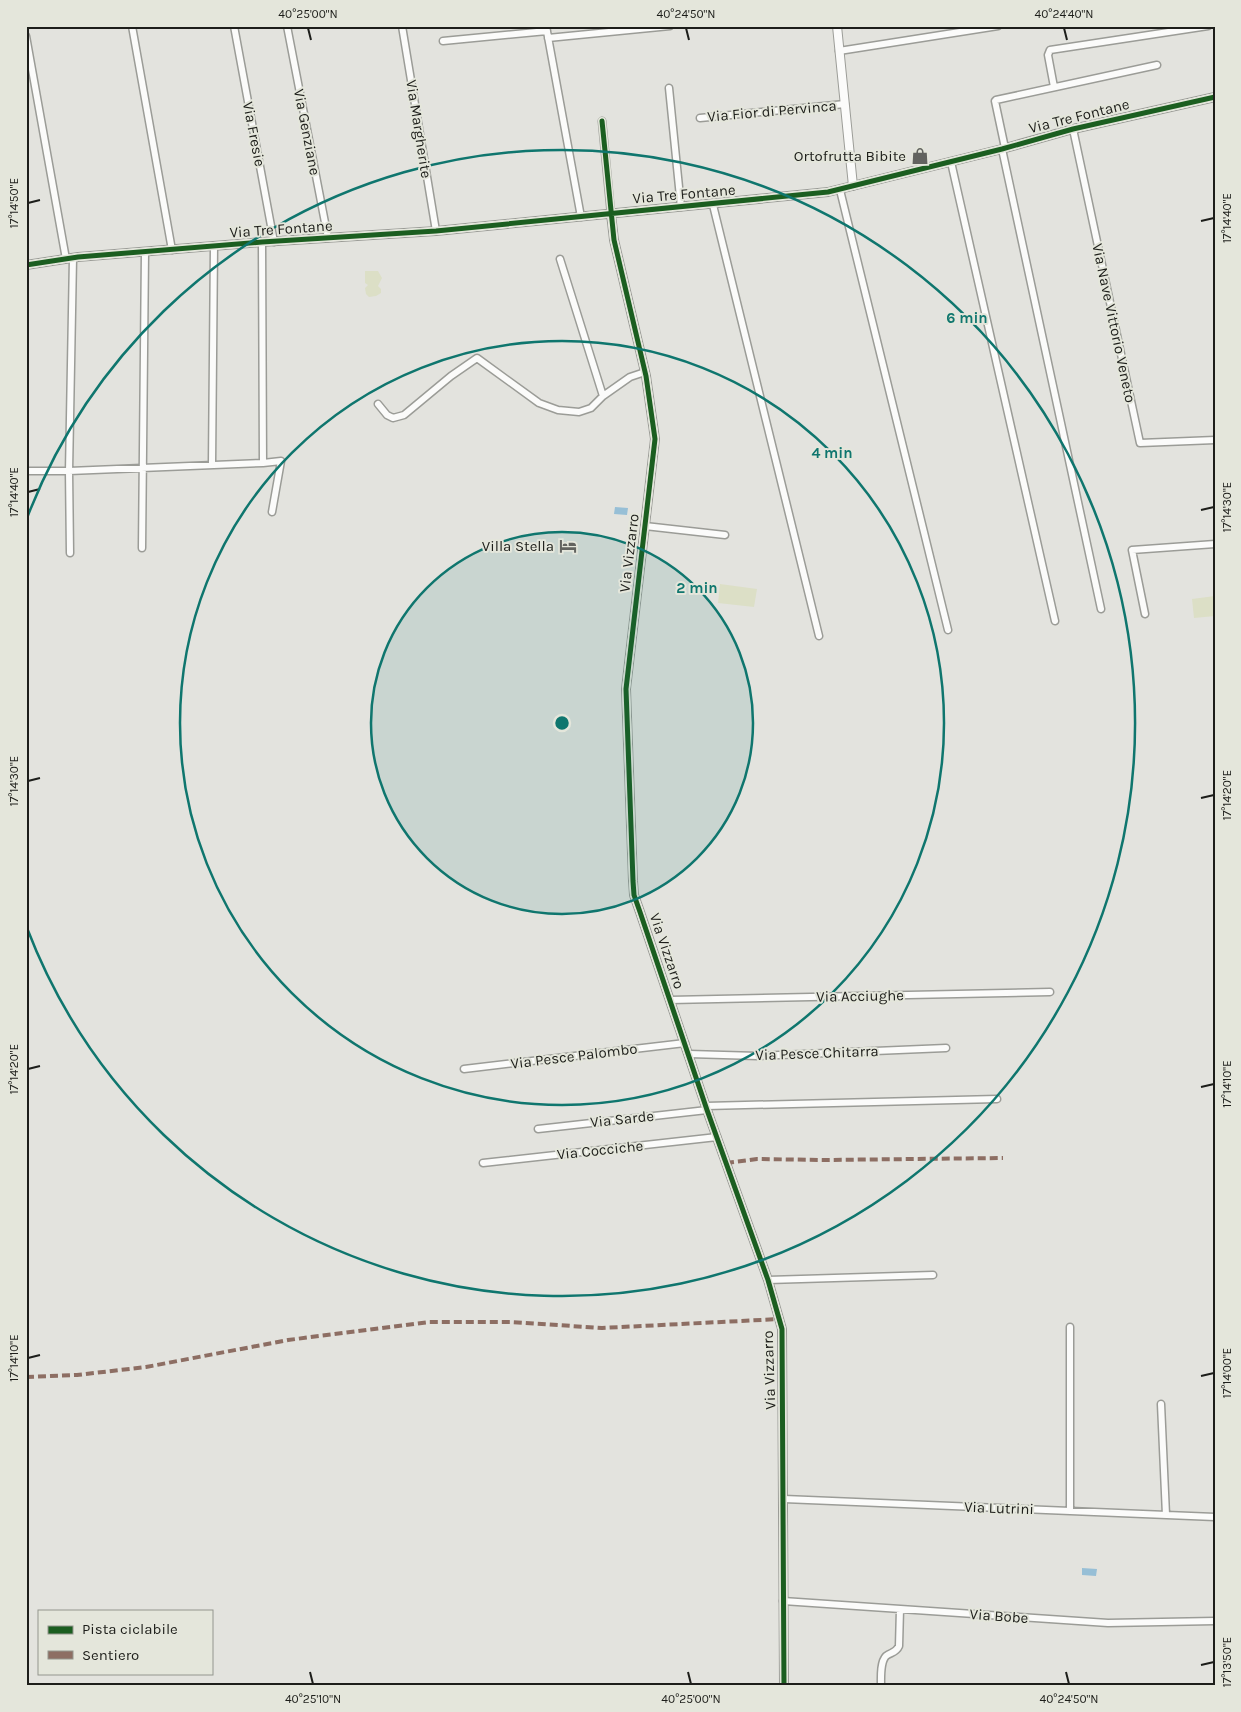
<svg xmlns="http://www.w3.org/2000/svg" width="1241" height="1712" font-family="Karla,sans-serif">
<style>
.green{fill:#dcdfc6}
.water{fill:#97bfd6}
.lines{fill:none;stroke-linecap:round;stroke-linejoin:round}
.minor-casing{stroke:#9b9c97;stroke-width:9}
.tertiary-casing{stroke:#9b9c97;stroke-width:10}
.minor{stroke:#fbfbfa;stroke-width:6}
.tertiary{stroke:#fbfbfa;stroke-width:8}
.quiet{stroke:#8d6e63;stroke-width:4;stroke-dasharray:8 4;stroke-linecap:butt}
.cycleway-casing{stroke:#e4e6db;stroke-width:8}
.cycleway{stroke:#1b5e20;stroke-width:5}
.ticks{fill:none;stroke:#1d1e1a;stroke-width:2}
.ring{fill:none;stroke:#0f766e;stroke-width:2.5}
.labels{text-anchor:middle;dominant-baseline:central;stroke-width:4;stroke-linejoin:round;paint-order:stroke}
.street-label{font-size:15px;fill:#1d1e1a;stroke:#e4e6db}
.poi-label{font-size:15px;fill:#1d1e1a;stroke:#e4e6db;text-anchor:end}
.centre{fill:#0f766e;stroke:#e4e6db;stroke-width:2.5}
.ring-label{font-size:15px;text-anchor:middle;font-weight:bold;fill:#0f766e;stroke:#e4e6db;stroke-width:4;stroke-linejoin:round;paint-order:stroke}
.neatline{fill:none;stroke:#1d1e1a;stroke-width:2}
.ticks-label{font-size:12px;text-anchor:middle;fill:#1d1e1a}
</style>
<rect width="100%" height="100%" fill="#e3e3de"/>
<path class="green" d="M 365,271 L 378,271 L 382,278 L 378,286 L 381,289 L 381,293 L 376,296 L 369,297 L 366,294 L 365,288 L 368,285 L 365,283 Z
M 720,584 L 757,589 L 754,607 L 718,603 Z
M 1215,596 L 1215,616 L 1194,618 L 1192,599 Z"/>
<path class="water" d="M 615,507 L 628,508 L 627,515 L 614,514 Z
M 1082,1568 L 1097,1569 L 1096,1576 L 1082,1575 Z"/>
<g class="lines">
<g class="minor-casing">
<path id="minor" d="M 132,26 L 172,250
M 234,26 L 274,242
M 287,26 L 328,238
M 402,26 L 436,231
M 546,26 L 581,217
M 26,36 L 66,259
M 548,38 L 670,26
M 443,41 L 547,31
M 839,51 L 998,26
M 1054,87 L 1048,55 L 1050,50 L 1208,26
M 669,88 L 681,207
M 700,118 L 845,104
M 602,121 L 611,214
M 1073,129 L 1140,443 L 1215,440
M 1005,148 L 995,101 L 996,100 L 1157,65
M 1002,149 L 1101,609
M 951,162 L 1055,621
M 840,190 L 948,630
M 713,205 L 819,636
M 262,242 L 263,463 L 281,461 L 272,512
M 560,259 L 603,396
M 378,404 L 387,415 L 393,418 L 404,415 L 451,376 L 477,358 L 539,403 L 558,410 L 579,412 L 591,408 L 603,396 L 630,377 L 645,372
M 212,465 L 214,246
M 26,471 L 69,471 L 263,463
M 645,526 L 725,535
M 142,548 L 145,252
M 70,553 L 69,471 L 73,258
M 1145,614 L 1132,550 L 1215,544
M 670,1000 L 1050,992
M 689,1054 L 758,1056 L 946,1048
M 464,1069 L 685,1043
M 706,1106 L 997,1099
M 538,1129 L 707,1110
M 483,1163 L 717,1137
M 768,1280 L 933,1275
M 1161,1404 L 1166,1515
M 784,1499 L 1215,1517
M 1070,1511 L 1070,1327
M 783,1601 L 1108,1623 L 1215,1621
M 881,1686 C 881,1678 880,1662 886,1656 C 891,1652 896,1653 899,1646 L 900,1609"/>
</g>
<g class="tertiary-casing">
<path id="tertiary" d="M 837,26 L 853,186
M 611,214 L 614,240 L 646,376 L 655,439 L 626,689 L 633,881 L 634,895 L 640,912 L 707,1110 L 768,1280 L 782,1329 L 784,1686
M 26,265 L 78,257 L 262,242 L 436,231 L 828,192 L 1002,149 L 1073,129 L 1215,97"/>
</g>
<use href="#minor" class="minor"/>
<use href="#tertiary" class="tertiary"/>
<path class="quiet" d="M 726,1163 L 757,1159 L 823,1160 L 1003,1158
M 26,1377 L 77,1375 L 146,1367 L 288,1340 L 429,1322 L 511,1322 L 602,1328 L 780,1319"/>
<g class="cycleway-casing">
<path id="cycleway" d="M 602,121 L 614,240 L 646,376 L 655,439 L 626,689 L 633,881 L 634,895 L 640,912 L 707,1110 L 768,1280 L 782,1329 L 784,1686
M 26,265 L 78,257 L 262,242 L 436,231 L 828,192 L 1002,149 L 1073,129 L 1215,97"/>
</g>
<use href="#cycleway" class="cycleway"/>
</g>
<path class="ticks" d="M 308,28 L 311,40M 686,28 L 689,40M 1064,28 L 1067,40M 28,203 L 40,200M 1201,221 L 1214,218M 28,492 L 40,489M 1201,510 L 1214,507M 28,781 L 40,778M 1201,798 L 1214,795M 28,1069 L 40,1066M 1201,1087 L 1214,1084M 28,1358 L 40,1355M 1201,1376 L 1214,1373M 1201,1665 L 1214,1662M 310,1672 L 313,1684M 688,1672 L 691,1684M 1066,1672 L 1069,1684"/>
<circle cx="562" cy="723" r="191" fill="#0f766e" fill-opacity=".12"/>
<g class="ring">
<circle cx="562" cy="723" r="191"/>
<circle cx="562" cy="723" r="382"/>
<path d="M27 518A573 573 0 1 1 27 928"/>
</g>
<defs>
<g id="shop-bare" transform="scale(1.35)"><path d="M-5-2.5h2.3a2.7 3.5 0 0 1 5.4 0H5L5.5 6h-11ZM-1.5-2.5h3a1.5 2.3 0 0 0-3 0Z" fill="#62635f" stroke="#e4e6db" stroke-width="2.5" paint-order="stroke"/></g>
<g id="hotel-bare" transform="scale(1.35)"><path d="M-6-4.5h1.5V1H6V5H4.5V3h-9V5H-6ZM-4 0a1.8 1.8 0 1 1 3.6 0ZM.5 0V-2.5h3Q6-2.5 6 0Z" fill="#62635f" stroke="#e4e6db" stroke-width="2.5" paint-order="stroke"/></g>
</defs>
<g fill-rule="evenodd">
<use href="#shop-bare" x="920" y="156"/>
<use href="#hotel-bare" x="568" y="546"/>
</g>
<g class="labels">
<g class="street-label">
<text transform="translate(772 111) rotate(-5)">Via Fior di Pervinca</text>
<text transform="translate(1079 116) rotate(-14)">Via Tre Fontane</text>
<text transform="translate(419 129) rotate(81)">Via Margherite</text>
<text transform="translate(307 132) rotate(79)">Via Genziane</text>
<text transform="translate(254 134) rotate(79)">Via Fresie</text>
<text transform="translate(684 194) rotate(-5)">Via Tre Fontane</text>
<text transform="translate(281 229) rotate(-4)">Via Tre Fontane</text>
<text transform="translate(1114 323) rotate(78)">Via Nave Vittorio Veneto</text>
<text transform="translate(629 553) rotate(-83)">Via Vizzarro</text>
<text transform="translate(667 951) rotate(71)">Via Vizzarro</text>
<text transform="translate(860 996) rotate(-1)">Via Acciughe</text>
<text transform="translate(817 1053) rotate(-2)">Via Pesce Chitarra</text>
<text transform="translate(574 1056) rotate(-7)">Via Pesce Palombo</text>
<text transform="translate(622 1119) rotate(-6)">Via Sarde</text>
<text transform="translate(600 1150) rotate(-6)">Via Cocciche</text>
<text transform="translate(769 1370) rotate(-92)">Via Vizzarro</text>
<text transform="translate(999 1508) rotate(2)">Via Lutrini</text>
<text transform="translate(999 1616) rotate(4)">Via Bobe</text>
</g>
<g class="poi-label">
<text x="906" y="156">Ortofrutta Bibite</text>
<text x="554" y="546">Villa Stella</text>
</g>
</g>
<circle cx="562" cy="723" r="8" class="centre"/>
<g class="ring-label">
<text x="967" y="323">6 min</text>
<text x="832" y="458">4 min</text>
<text x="697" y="593">2 min</text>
</g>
<rect width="1241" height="1712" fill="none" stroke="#e4e6db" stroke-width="55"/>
<rect x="38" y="1610" width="175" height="65" fill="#e4e6db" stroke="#94968e"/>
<rect x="48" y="1626" width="25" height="8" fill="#1b5e20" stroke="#94968e"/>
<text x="82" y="1634" font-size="15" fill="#1d1e1a">Pista ciclabile</text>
<rect x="48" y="1651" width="25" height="8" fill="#8d6e63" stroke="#94968e"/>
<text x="82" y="1660" font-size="15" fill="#1d1e1a">Sentiero</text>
<rect x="28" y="28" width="1186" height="1656" class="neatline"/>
<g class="ticks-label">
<text x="308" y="18">40°25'00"N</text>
<text x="686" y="18">40°24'50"N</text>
<text x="1064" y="18">40°24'40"N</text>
<text transform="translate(14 203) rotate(-90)" y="4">17°14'50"E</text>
<text transform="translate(1227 218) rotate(-90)" y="4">17°14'40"E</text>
<text transform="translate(14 492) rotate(-90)" y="4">17°14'40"E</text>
<text transform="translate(1227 507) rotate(-90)" y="4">17°14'30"E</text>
<text transform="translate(14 781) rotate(-90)" y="4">17°14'30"E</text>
<text transform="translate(1227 795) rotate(-90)" y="4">17°14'20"E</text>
<text transform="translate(14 1069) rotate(-90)" y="4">17°14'20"E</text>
<text transform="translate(1227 1084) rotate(-90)" y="4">17°14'10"E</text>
<text transform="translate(14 1358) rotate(-90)" y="4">17°14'10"E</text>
<text transform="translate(1227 1373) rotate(-90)" y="4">17°14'00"E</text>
<text transform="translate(1227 1662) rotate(-90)" y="4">17°13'50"E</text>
<text x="313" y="1703">40°25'10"N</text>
<text x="691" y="1703">40°25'00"N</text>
<text x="1069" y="1703">40°24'50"N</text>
</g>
</svg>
